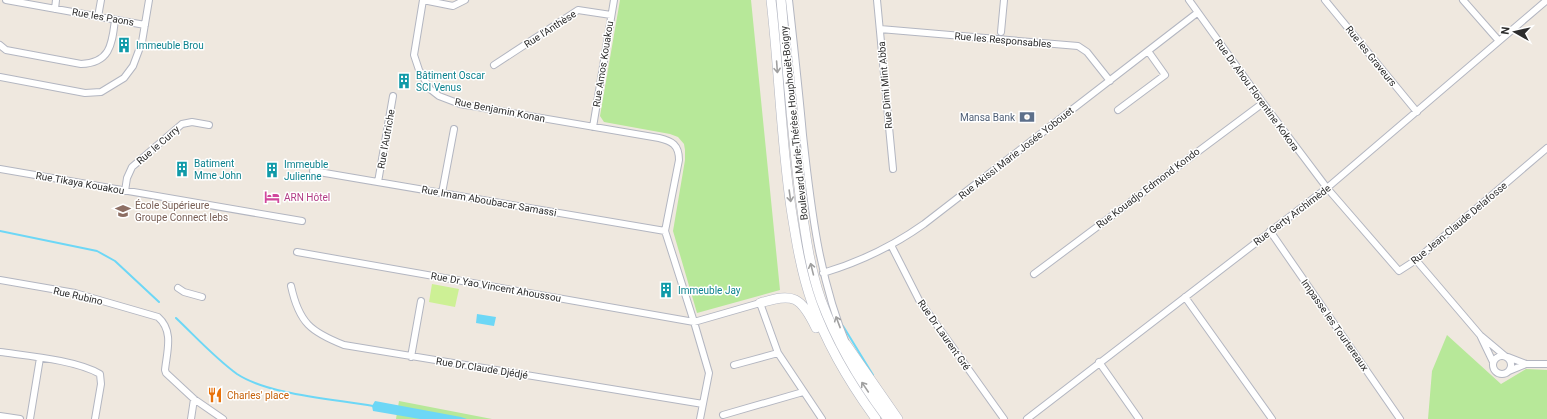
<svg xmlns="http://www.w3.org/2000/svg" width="1547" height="419" font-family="Roboto,sans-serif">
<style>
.green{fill:#b7e899}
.pitch{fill:#cdf095}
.water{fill:#6dd7f6}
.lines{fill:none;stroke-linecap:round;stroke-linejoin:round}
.stream{stroke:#6dd7f6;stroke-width:2}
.minor-casing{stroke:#b3b6c1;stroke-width:8}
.secondary-casing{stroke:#b3b6c1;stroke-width:10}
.minor{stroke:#fff;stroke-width:6}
.secondary{stroke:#fff;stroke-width:9}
.oneway{stroke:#a0a0a0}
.labels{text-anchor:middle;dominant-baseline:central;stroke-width:3;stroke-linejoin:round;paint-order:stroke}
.street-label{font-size:10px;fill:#2d2d2d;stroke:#fff}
.culture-label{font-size:10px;fill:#0d838f;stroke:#fff;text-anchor:start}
.service-label{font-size:10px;fill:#4e5e75;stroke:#fff;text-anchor:end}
.hotel-label{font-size:10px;fill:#b23c85;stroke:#fff;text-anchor:start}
.education-label{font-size:10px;fill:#785e54;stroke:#fff;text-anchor:start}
.food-label{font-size:10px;fill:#c56008;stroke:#fff;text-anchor:start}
</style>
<rect width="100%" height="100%" fill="#efe8df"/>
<path class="green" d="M 620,0 L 751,0 L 780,290 L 697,313 L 673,231 L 685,160 L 685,150 L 684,144 L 678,137 L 670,134 L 604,122 L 600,116 Z
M 1447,335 L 1501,384 L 1526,369 L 1547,370 L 1547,419 L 1428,419 L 1432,371 Z
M 399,401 L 492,419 L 396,419 Z"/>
<path class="pitch" d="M 432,284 L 459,289 L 455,307 L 429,302 Z"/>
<path class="water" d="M 477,314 L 496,317 L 494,326 L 476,323 Z
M 375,401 L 461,417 L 467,419 L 420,419 L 373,411 L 372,406 Z"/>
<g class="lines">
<path class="stream" d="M 0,231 L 97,251 L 115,261 L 159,302
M 176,318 C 196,337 215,358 237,374 C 269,395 334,399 373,406
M 843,326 L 873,375"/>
<g class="minor-casing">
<path id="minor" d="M 6,0 L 145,25
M 423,0 L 414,55 L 419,70 L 430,89 L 439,96 L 460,104 L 659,138 C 672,141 679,145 679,160 L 665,231 L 694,322 L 709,373 L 700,419
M 423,0 L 453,6 L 465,0
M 789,0 C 794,45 799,90 803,135 C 811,208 819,280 848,348
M 877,0 L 893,169
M 1189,0 L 1263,103 L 1327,188 L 1399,271 L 1416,260 L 1547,148
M 1325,0 L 1417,112
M 1463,0 L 1499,41
M 55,9 L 56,0
M 98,17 L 101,0
M 880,29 L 1078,46 L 1087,52 L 1110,81
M 1001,32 L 1004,0
M 0,45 L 6,50 L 81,64 C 111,63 112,43 115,20
M 494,65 L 578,10 L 611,15
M 0,77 L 85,93 L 101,92 L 124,78 L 133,66 L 142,42 L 149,0
M 1118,110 L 1165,75 L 1148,51
M 593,127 L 614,0
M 0,169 L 302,221
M 313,171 L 665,231
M 378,182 L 393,96
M 125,191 L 127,178 L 132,167 L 182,124 L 192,122 L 209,125
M 442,193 L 454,129
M 1270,231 L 1400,419
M 891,245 L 919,300 L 1004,419
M 297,252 L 694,322 L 760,303 L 778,353 L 822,419
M 1416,260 L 1480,335 L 1505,356
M 823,273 C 860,262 893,246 924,224 L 1197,13
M 1034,274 L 1263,103
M 0,280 L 75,293 L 158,317 C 174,331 167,351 165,370 L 166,373 L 194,399 L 223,419
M 291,286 C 299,323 311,332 344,345 L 703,404
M 178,288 L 184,292 L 202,297
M 1185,297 L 1272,419
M 1481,337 L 1493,362
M 0,352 C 28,356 76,360 100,374 L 101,384 L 95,419
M1493 365a9 9 0 1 1 18 0a9 9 0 1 1-18 0Z
M 411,357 L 421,301
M 1508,357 L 1526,364 L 1547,364
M 1099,362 L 1139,419
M 734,365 L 778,353
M 1509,371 L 1526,364
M 723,415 L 803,392
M 0,416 L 20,419
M 30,419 L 40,358
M 191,419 L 194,399
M 1027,419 L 1327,188 L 1547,0"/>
</g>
<g class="secondary-casing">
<path id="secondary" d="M 771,0 C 779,69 781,139 791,208 C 796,240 801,272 812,303 C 827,345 849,382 876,419
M 781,0 C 787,65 792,131 800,196 C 805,231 809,266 821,300 C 837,343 860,382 888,419
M 760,303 C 794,292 801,297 816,328
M 846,344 L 898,419"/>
</g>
<use href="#minor" class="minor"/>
<use href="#secondary" class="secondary"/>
</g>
<defs><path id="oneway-shaft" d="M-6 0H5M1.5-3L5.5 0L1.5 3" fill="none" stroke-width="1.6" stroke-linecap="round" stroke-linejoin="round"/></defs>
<g class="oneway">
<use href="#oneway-shaft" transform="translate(777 67) rotate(86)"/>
<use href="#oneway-shaft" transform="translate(790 196) rotate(82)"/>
<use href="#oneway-shaft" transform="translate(812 269) rotate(-104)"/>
<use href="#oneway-shaft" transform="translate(838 322) rotate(-111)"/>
<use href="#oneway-shaft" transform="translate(865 387) rotate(-124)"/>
</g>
<defs>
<g id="building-bare" transform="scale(1.2)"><path d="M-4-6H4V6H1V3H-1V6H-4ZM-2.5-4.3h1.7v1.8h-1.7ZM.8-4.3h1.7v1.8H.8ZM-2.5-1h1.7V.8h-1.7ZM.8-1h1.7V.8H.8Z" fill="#0f9aa8" stroke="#fff" stroke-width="2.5" paint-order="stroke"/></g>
<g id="bank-bare" transform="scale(1.2)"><path d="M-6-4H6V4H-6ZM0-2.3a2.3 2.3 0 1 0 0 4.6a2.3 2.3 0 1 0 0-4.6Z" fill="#5c6f8a" stroke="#fff" stroke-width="2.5" paint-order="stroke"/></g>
<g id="hotel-bare" transform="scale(1.2)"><path d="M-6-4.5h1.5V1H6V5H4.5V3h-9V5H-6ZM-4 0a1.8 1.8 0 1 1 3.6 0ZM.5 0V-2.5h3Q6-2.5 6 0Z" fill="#d1479c" stroke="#fff" stroke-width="2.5" paint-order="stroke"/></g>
<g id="university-bare" transform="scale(1.2)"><path d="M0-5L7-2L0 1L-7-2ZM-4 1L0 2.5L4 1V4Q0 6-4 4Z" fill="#8d6e63" stroke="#fff" stroke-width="2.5" paint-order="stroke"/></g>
<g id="restaurant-bare" transform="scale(1.2)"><path d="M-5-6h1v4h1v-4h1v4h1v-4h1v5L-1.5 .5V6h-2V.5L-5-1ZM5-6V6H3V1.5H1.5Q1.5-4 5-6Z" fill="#e8710a" stroke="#fff" stroke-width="2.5" paint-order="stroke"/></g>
</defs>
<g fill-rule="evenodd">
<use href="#building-bare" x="124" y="45"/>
<use href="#building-bare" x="404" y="81"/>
<use href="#bank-bare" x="1027" y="117"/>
<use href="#building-bare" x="182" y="169"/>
<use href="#building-bare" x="272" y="170"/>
<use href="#hotel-bare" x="272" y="197"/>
<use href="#university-bare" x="123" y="211"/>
<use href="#building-bare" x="666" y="290"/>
<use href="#restaurant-bare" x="215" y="395"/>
</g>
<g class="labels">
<g class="street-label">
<text transform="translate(103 17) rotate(10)">Rue les Paons</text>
<text transform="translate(550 29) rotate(-33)">Rue l'Anthèse</text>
<text transform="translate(1003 40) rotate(5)">Rue les Responsables</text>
<text transform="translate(1371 56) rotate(51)">Rue les Graveurs</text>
<text transform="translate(603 64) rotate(-81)">Rue Amos Kouakou</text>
<text transform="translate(885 85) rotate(-95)">Rue Dimi Mint Abba</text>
<text transform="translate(1257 95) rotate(54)">Rue Dr Ahou Florentine Kokora</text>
<text transform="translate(500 110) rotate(11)">Rue Benjamin Konan</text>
<text transform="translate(794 123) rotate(-96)">Boulevard Marie-Thérèse Houphouët-Boigny</text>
<text transform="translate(386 139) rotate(-80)">Rue l'Autriche</text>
<text transform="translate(158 145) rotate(-41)">Rue le Curry</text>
<text transform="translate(1016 153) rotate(-38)">Rue Akissi Marie Josée Yobouet</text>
<text transform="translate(80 183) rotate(10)">Rue Tikaya Kouakou</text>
<text transform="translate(1148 188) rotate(-37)">Rue Kouadjo Edmond Kondo</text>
<text transform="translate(489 201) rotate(10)">Rue Imam Aboubacar Samassi</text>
<text transform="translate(1292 215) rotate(-37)">Rue Gerty Archimède</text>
<text transform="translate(1459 223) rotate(-40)">Rue Jean-Claude Delafosse</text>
<text transform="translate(496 287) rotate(10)">Rue Dr Yao Vincent Ahoussou</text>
<text transform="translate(78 296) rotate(13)">Rue Rubino</text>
<text transform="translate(1335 325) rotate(55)">Impasse les Tourtereaux</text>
<text transform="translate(944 335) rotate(55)">Rue Dr Laurent Gré</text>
<text transform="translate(482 368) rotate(9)">Rue Dr Claude Djédjé</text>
</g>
<g class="culture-label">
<text x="136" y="45">Immeuble Brou</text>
<text x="416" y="75">Bâtiment Oscar<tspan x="416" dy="12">SCI Venus</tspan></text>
<text x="194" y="163">Batiment<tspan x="194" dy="12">Mme John</tspan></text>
<text x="284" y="164">Immeuble<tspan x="284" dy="12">Julienne</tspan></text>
<text x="678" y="290">Immeuble Jay</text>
</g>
<g class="service-label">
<text x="1015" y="117">Mansa Bank</text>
</g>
<g class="hotel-label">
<text x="284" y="197">ARN Hôtel</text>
</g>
<g class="education-label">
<text x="135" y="205">École Supérieure<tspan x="135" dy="12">Groupe Connect Iebs</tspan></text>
</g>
<g class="food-label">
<text x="227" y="395">Charles' place</text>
</g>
</g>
<g transform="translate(1515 32) rotate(278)" stroke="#ffffff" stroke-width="3" paint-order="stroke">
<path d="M0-3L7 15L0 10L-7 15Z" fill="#2d2d2d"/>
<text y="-6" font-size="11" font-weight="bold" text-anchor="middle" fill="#2d2d2d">N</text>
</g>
</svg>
